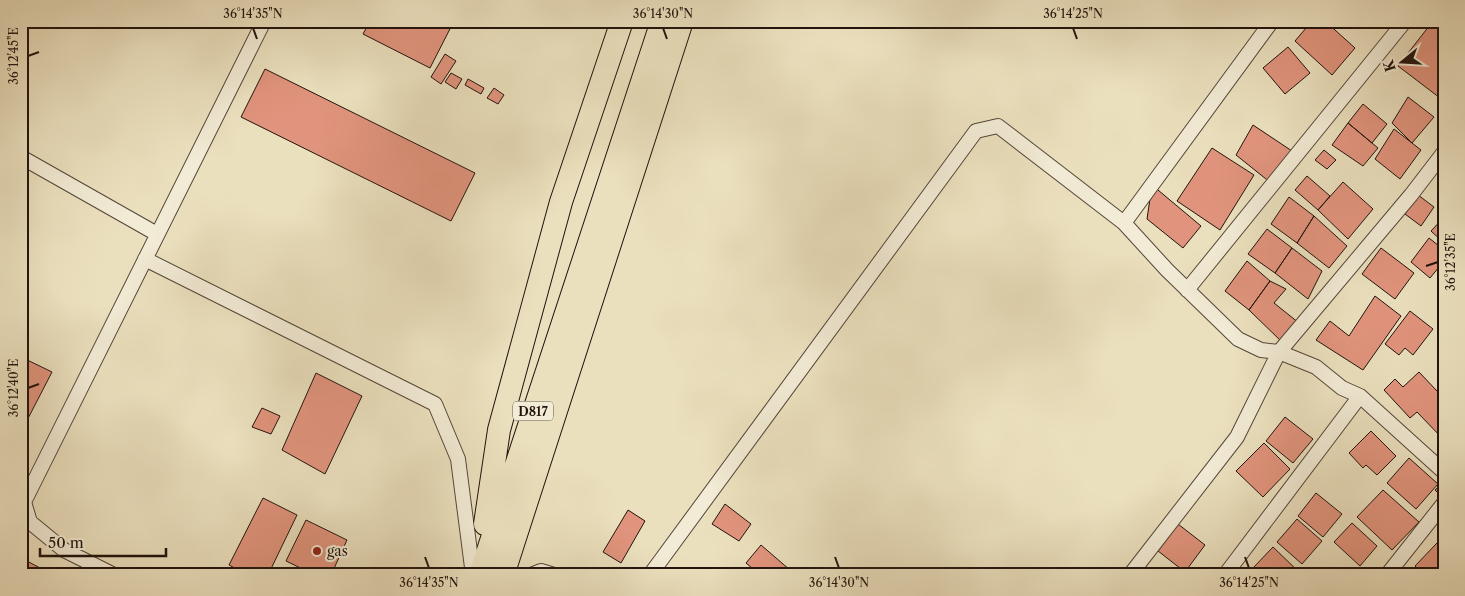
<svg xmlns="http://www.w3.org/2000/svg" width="1465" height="596" font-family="'Libre Caslon Text',serif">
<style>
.building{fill:#e1947d;stroke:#21130d}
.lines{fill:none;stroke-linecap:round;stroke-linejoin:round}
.minor-casing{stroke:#544639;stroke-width:16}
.trunk-casing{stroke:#21130d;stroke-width:24}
.minor{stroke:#f2ebd5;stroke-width:14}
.trunk{stroke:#ebe0be;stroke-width:22}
.ticks{fill:none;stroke:#21130d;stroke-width:2}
.poi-dot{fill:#8f2418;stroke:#f2ebd5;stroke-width:2}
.labels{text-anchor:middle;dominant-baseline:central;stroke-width:4.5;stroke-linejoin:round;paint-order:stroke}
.shield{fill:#f2ebd5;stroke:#605449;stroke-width:1}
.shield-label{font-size:12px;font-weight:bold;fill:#21130d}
.poi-label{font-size:14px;fill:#21130d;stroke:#f2ebd5;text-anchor:start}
.neatline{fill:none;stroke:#21130d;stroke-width:2}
.ticks-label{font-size:12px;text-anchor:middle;fill:#21130d}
</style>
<rect width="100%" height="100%" fill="#ebe0be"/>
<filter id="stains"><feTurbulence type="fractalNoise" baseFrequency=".004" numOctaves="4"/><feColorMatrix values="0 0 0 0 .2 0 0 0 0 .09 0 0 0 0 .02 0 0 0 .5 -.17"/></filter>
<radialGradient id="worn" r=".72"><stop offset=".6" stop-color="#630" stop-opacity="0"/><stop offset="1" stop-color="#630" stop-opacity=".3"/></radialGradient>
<path class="building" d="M 370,21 L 454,21 L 430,68 L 363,34 Z
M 1312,21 L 1325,21 L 1355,48 L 1332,75 L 1295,41 Z
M 1433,21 L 1444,21 L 1444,101 L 1398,66 Z
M 1288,47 L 1310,73 L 1285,94 L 1263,68 Z
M 445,54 L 456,61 L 441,84 L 431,77 Z
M 265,69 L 475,173 L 451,221 L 241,117 Z
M 451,73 L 462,79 L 456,89 L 445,82 Z
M 468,79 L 484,88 L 481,94 L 465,85 Z
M 494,88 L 504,95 L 498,104 L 487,98 Z
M 1408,97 L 1434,117 L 1412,143 L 1392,123 Z
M 1363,104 L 1387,124 L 1372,143 L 1348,123 Z
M 1348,123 L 1378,148 L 1363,166 L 1332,145 Z
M 1253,125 L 1295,153 L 1271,183 L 1236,155 Z
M 1394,129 L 1421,150 L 1400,179 L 1375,159 Z
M 1212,148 L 1254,175 L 1220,230 L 1177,201 Z
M 1324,150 L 1336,160 L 1327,169 L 1315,160 Z
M 1307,176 L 1330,196 L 1318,210 L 1295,190 Z
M 1343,182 L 1373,209 L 1348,239 L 1318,210 Z
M 1152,185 L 1201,226 L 1183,248 L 1147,219 Z
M 1418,195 L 1434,207 L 1421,226 L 1405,214 Z
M 1289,197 L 1314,216 L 1297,243 L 1271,224 Z
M 1314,216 L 1347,246 L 1329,268 L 1297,243 Z
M 1444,217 L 1444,243 L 1431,231 Z
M 1267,229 L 1292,248 L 1275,273 L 1248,254 Z
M 1429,238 L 1444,250 L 1444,261 L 1430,278 L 1411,262 Z
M 1292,248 L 1322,271 L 1308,299 L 1275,273 Z
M 1381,248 L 1414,273 L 1395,299 L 1362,274 Z
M 1247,261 L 1270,281 L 1249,310 L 1225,291 Z
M 1270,281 L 1286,289 L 1274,303 L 1299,323 L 1283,343 L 1249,310 Z
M 1375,296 L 1401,316 L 1363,370 L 1316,340 L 1330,321 L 1349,336 Z
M 1410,311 L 1433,329 L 1413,355 L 1405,348 L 1399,355 L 1385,344 Z
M 21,357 L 52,372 L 21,432 Z
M 1419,372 L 1437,391 L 1444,385 L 1444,440 L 1417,412 L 1410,418 L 1384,390 L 1395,379 L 1403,387 Z
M 316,373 L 362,396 L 325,474 L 282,450 Z
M 262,408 L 280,416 L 271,434 L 252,427 Z
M 1285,417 L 1313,439 L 1293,463 L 1266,441 Z
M 1371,431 L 1396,456 L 1377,475 L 1366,465 L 1363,468 L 1349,453 Z
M 1264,443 L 1290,469 L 1263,497 L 1236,471 Z
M 1409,458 L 1438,484 L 1416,509 L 1387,483 Z
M 1444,482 L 1444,497 L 1443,498 L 1435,490 Z
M 1383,490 L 1419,522 L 1392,550 L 1357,517 Z
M 1316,493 L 1342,514 L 1323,537 L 1298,516 Z
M 263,498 L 297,515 L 268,575 L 248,575 L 229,565 Z
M 725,504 L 751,524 L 739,541 L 712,524 Z
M 628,510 L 645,521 L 621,563 L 603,552 Z
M 1297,519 L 1322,541 L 1302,564 L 1277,542 Z
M 306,520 L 347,540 L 331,575 L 315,575 L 286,561 Z
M 1352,523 L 1377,546 L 1360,566 L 1334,542 Z
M 1178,524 L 1205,545 L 1185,572 L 1158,551 Z
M 1437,543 L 1444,550 L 1444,575 L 1425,575 L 1415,566 Z
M 761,545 L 790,570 L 790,575 L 760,575 L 746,563 Z
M 1273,547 L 1299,572 L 1296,575 L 1260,575 L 1253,568 Z
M 27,561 L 53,575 L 21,575 Z"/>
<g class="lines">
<g class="minor-casing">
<path id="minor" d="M 1272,21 L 1124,223 L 1167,270 L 1238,339 L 1261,350 L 1279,352 L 1316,367 L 1342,388 L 1360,396 L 1444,472
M 21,157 L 157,234
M 145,259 L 435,404 L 458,459 L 473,575
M 1187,290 L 1405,21
M 114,575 L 64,550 L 30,522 L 24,502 L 264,21
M 531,575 L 541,571 L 554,575
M 650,575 L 976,131 L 998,126 L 1124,223
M 1130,575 L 1237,437 L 1279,352 L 1411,195 L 1444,152
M 1225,575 L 1360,396
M 1387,575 L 1444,503"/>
</g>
<g class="trunk-casing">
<path id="trunk" d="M 485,524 L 499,430 L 561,202 L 622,21
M 480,575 L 662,21
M 503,575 L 682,21"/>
</g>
<use href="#minor" class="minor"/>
<use href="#trunk" class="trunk"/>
</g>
<path class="ticks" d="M 253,28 L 257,39M 663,28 L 667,39M 1073,28 L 1077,39M 28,56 L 39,52M 1426,266 L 1438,262M 28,388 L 39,384M 425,557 L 429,568M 835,557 L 839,568M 1245,557 L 1249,568"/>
<circle class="poi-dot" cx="317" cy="551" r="5"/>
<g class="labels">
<rect class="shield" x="513" y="401.5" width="40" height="19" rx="4"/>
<g class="shield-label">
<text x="533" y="411">D817</text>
</g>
<g class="poi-label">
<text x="327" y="551">gas</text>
</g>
</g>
<rect width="1465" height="596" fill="none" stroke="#ebe0be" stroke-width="55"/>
<g transform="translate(1402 62) rotate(252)" stroke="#f2ebd5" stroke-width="4" paint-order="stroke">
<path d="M0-4L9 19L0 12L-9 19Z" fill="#21130d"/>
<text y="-8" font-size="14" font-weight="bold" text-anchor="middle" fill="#21130d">K</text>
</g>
<path d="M40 548v8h126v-8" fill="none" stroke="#21130d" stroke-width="2.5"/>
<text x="48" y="548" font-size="15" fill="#21130d" stroke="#f2ebd5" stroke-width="4" paint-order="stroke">50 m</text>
<rect x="28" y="28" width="1410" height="540" class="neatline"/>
<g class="ticks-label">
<text x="253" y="18">36°14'35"N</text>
<text x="663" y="18">36°14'30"N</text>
<text x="1073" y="18">36°14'25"N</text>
<text transform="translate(14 56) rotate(-90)" y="4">36°12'45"E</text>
<text transform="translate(1451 262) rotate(-90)" y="4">36°12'35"E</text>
<text transform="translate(14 388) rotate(-90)" y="4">36°12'40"E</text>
<text x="429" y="587">36°14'35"N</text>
<text x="839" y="587">36°14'30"N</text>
<text x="1249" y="587">36°14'25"N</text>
</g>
<rect width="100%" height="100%" filter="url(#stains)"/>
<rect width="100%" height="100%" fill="url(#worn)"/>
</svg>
